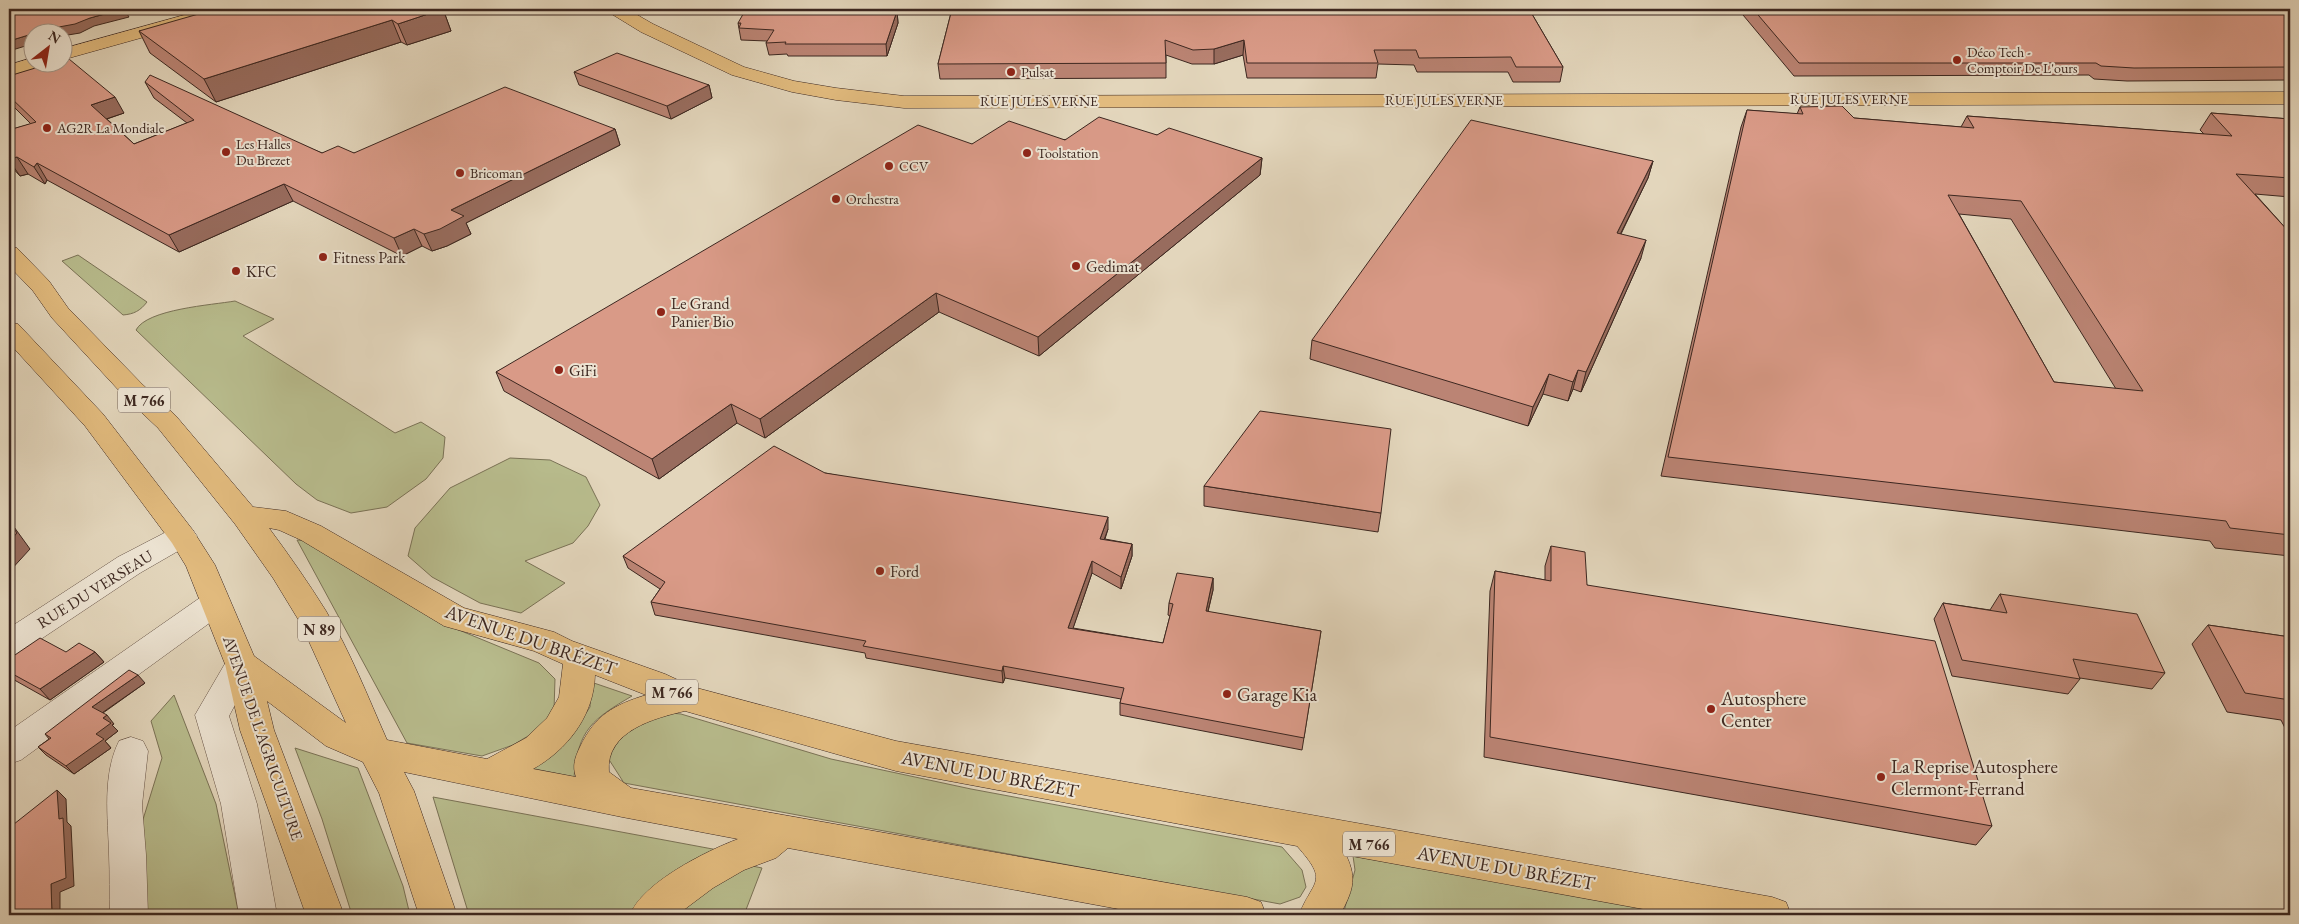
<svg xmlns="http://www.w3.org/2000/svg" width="2299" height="924" font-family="'EB Garamond',serif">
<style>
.green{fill:#b8bc8d;stroke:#7a7256}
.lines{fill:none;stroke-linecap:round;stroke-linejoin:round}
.minor-casing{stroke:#665347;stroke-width:1}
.major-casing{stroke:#3c2720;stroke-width:1}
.minor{fill:#ede4d3;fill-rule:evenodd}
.major{fill:#e2bb7e;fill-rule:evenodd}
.wall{fill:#bb8474;stroke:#3c2720;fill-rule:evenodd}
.shaded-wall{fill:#986c5e;stroke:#3c2720}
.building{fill:#d99a87;stroke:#3c2720;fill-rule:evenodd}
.poi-dot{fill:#8f2418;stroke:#ede4d3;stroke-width:2}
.labels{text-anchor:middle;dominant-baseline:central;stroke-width:4;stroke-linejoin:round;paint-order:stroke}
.far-poi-label{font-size:14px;fill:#3c2720;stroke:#ede4d3;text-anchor:start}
.far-street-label{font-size:14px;fill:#3c2720;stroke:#ede4d3}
.shield{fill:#ede4d3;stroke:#716056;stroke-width:1}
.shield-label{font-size:15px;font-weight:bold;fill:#3c2720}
.poi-label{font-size:16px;fill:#3c2720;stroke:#ede4d3;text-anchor:start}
.street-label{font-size:16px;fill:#3c2720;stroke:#ede4d3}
.near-street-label{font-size:19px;fill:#3c2720;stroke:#ede4d3}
.near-poi-label{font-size:19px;fill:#3c2720;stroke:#ede4d3;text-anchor:start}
</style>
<rect width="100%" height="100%" fill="#e3d6bc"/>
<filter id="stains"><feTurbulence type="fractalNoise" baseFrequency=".004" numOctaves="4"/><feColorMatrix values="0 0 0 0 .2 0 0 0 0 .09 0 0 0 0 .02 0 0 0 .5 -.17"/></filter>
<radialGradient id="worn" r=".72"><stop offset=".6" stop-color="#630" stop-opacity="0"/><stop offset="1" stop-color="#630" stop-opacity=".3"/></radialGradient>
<path class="green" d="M 78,255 L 147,302 C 140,311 134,314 123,315 L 62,261 Z
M 235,301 L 274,319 L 243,336 L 395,433 L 421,422 L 445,437 L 443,458 L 426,479 L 387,507 L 351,513 L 317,500 L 296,484 L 136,330 C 147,309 212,305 235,301 Z
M 510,458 L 550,460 L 586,477 L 600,505 L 588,526 L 573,543 L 525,561 L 565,583 L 521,613 L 480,603 L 432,577 L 408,556 L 415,528 L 450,488 Z
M 297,540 L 308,541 L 454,628 L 539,663 L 555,679 L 554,710 L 538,730 L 513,745 L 482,756 L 407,743 Z
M 591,682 L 632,696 C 593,719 578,729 574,777 L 525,767 L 576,728 L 590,707 Z
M 174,695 L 216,804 L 239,915 L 147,915 L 141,826 L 162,758 L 151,721 Z
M 661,712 L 681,714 L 831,759 L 971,789 L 1282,847 L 1302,870 L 1306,887 L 1300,897 L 1280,904 L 624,783 L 608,758 C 625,729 630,725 661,712 Z
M 295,748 L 358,768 L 403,886 L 410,915 L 352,915 L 322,819 Z
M 433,797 L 718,850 L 635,907 L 627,915 L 469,915 Z
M 1353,856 L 1683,915 L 1343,915 L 1355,870 Z
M 743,864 L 762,868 L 744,915 L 663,915 Z"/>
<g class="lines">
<g class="minor-casing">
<path id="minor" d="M 182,526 L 192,529 L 197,536 L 192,543 L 140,573 L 20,653 L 9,656 L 9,628 L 118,557 L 172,529 Z
M 215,591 L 226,595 L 230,603 L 226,611 L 21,760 L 9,764 L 9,731 L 204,595 Z
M 241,651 L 252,655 L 257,664 L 229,716 L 257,804 L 277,915 L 239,915 L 221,804 L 195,715 L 230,655 Z
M 131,737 L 143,741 L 148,751 L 142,805 L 146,855 L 148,915 L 110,915 C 109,895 110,874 109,854 C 108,817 102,775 119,741 Z"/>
</g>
<g class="major-casing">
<path id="major" d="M 206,9 L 232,9 L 230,13 L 62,60 L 62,49 Z
M 608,9 L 627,9 L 653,24 L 744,67 L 794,81 L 836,88 L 904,96 L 2290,92 L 2290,104 L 904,108 L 836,100 L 792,92 L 732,75 L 641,32 L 610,13 Z
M 32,58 L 32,62 L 47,62 L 44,66 L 9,76 L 9,65 Z
M 9,246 L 17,248 L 49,281 L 68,308 L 142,384 L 176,416 L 253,507 L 286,511 L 321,526 L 464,608 L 554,632 L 572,641 L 665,674 L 693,687 L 896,741 L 1772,897 L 1786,902 L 1791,915 L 1676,915 L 1346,855 C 1358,880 1352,892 1340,915 L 1299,915 C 1313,879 1330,883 1297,846 L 896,771 L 685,711 C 655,718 605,731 609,772 L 631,788 L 1247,897 L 1261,902 L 1266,915 L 1151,915 L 788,848 L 776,858 L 744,870 L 713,888 L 677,915 L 630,915 C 642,883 706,851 738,839 L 622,817 L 404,772 L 414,791 L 457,915 L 419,915 L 379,793 L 363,762 L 326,746 L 267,701 L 274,730 L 344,915 L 306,915 L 240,730 L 225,664 L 186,566 L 172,543 L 85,426 L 9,343 L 9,322 L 18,324 L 103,414 L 192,529 L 215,565 L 254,656 L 346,723 L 301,624 L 273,578 L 235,524 L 158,428 L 124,396 L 52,318 L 33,291 L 9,266 ZM 269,528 L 279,530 L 301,540 L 444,626 L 534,651 L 563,664 L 559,697 L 547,718 L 526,738 L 487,759 L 387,740 C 368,697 350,651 326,611 C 308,582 289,555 269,528 ZM 595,675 L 646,695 C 614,705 595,715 580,747 C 575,757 572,766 576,777 L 533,769 C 567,750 594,716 595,675 Z"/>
</g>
<use href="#minor" class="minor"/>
<use href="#major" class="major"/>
</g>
<path class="wall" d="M 443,9 L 451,31 L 407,45 L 401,42 L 216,102 L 150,53 L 139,31 Z
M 952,9 L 1529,9 L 1563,67 L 1560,82 L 1513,82 L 1508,72 L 1417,72 L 1414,65 L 1378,64 L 1376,78 L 1247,78 L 1243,55 L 1214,64 L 1192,64 L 1166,55 L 1166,78 L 940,79 L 938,64 Z
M 1738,9 L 2290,9 L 2290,80 L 2127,81 L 2094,79 L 2089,75 L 1794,76 Z
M 852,11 L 897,11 L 898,23 L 887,56 L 788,56 L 787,54 L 769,55 L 766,43 L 767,41 L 741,40 L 738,23 Z
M 574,72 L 709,85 L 712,98 L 671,119 L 579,85 Z
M 9,76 L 124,113 L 107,119 L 134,144 L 187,123 L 154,98 L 145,82 L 322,153 L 354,153 L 615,129 L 620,145 L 466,223 L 471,234 L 447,246 L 432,251 L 422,246 L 402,256 L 293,201 L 179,252 L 47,180 L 45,184 L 28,174 L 20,176 L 9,164 L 9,130 L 31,124 L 9,102 Z
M 1800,107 L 1854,118 L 1961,127 L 1967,116 L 2204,134 L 2200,130 L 2211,113 L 2290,119 L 2290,197 L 2255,194 L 2290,233 L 2290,556 L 2215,548 L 2210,541 L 1661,476 L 1741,127 L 1747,110 L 1797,114 ZM 1959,214 L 2011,219 L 2116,389 L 2054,382 Z
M 1157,135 L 1262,158 L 1260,175 L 1039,356 L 939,312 L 765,438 L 737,423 L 659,479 L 504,391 L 496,372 L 972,144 Z
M 1653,161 L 1648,178 L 1621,234 L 1641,258 L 1581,392 L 1573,389 L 1568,401 L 1543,394 L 1528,426 L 1310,359 L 1312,340 Z
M 825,473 L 1108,529 L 1105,539 L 1132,544 L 1132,556 L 1121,589 L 1092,573 L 1073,628 L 1163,643 L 1170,616 L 1168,615 L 1169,603 L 1213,578 L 1213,590 L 1208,612 L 1321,631 L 1302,750 L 1120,715 L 1120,703 L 1121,699 L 1005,678 L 1003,683 L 866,658 L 865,653 L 655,615 L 651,602 L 660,589 L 628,568 L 623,556 Z
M 1204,486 L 1381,513 L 1378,532 L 1204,506 Z
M 1551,546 L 1587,585 L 1992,826 L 1976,845 L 1484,757 L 1490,591 L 1495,571 L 1545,580 L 1545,566 Z
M 2000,594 L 2165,673 L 2152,689 L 2080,678 L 2080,679 L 2068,694 L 1952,676 L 1934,619 L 1943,603 L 1990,610 Z
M 2208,625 L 2290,637 L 2290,738 L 2281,720 L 2227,712 L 2192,644 Z
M 95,652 L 104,662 L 50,700 L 9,677 L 9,659 Z
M 145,683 L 103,713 L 114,724 L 112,725 L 118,731 L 105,741 L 111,748 L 74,774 L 46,755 L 38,747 L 49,739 L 45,734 Z"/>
<path class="shaded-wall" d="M 123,9 L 124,9 L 129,17 L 94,26 L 80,33 L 62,36 L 62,32 L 32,32 L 90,18 Z
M 443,9 L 451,31 L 407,45 L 398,24 Z
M 846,9 L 853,9 L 846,23 L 845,11 Z
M 897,11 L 898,23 L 887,56 L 886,44 Z
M 392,20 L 401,42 L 216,102 L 204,79 Z
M 32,34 L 32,44 L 9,51 L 9,41 Z
M 1244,40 L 1243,55 L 1214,64 L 1214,49 Z
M 709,85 L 712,98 L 671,119 L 667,106 Z
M 115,97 L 124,113 L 100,121 L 91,105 Z
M 615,129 L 620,145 L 466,223 L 471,234 L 447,246 L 432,251 L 424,234 L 451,210 Z
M 17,157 L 28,174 L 20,176 L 9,160 Z
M 1262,158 L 1260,175 L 1039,356 L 1038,337 Z
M 1653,161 L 1648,178 L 1612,251 L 1617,233 Z
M 37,163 L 47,180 L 45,184 L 34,167 Z
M 284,184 L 293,201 L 179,252 L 169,235 Z
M 414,229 L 422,246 L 402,256 L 394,238 Z
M 1646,240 L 1641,258 L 1581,392 L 1586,372 Z
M 936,293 L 939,312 L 765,438 L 760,419 Z
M 1578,370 L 1573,389 L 1568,401 L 1573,382 Z
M 1549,374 L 1543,394 L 1528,426 L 1533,407 Z
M 731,404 L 737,423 L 659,479 L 652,459 Z
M 1108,517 L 1108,529 L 1100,551 L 1100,539 Z
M 9,520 L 30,549 L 9,572 Z
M 1132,544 L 1132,556 L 1121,589 L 1121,577 Z
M 1092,561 L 1092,573 L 1069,640 L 1068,628 Z
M 1213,578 L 1213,590 L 1205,623 L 1206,611 Z
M 95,652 L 104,662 L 50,700 L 40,689 Z
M 1003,666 L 1005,678 L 1003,683 L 1002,671 Z
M 138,675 L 145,683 L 99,715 L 92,707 Z
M 107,715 L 114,724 L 112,725 L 118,731 L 105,741 L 111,748 L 74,774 L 66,766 L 96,734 L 103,718 Z
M 57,790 L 66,799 L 67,822 L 71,826 L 74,886 L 60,892 L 60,915 L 52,915 L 51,884 Z"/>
<path class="building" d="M 9,9 L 123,9 L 90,18 L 75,24 L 32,32 L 33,32 L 32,32 L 32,34 L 9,41 Z
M 216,9 L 443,9 L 398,24 L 392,20 L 204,79 L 139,31 Z
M 746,9 L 846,9 L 845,11 L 897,11 L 886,44 L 785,44 L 786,42 L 766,43 L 774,30 L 739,28 L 741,23 L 738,23 Z
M 952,9 L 1529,9 L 1563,67 L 1516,67 L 1511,57 L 1419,58 L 1416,50 L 1374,50 L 1378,63 L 1247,63 L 1244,40 L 1214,49 L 1193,50 L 1165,40 L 1166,63 L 938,64 Z
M 1753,9 L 2290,9 L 2290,67 L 2134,68 L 2101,66 L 2096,63 L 1799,63 Z
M 617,53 L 709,85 L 667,106 L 574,72 Z
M 69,59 L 115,97 L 91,105 L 134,144 L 194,120 L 145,82 L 150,75 L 322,153 L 338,146 L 354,153 L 505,87 L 615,129 L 451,210 L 464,216 L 440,229 L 424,234 L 414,229 L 394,238 L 284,184 L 169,235 L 37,163 L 34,167 L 17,157 L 9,159 L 9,130 L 36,122 L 9,96 L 9,76 L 55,62 L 62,62 L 62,60 Z
M 1842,106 L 1854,118 L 1974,128 L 1967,116 L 2232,136 L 2211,113 L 2290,119 L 2290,178 L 2236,174 L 2290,233 L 2290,535 L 2230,528 L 2226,521 L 1668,457 L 1747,110 L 1803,114 L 1800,107 ZM 1948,195 L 2021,201 L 2143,391 L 2054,382 Z
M 1099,117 L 1157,135 L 1169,128 L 1262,158 L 1038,337 L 936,293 L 760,419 L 731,404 L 652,459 L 496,372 L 918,125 L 972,144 L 1009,121 L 1065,140 Z
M 1471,120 L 1653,161 L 1617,233 L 1646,240 L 1586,372 L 1578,370 L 1573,382 L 1549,374 L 1533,407 L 1312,340 Z
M 1260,411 L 1391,429 L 1381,513 L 1204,486 Z
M 774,446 L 825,473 L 1108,517 L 1100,539 L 1132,544 L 1121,577 L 1092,561 L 1068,628 L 1163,643 L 1173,604 L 1169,603 L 1177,573 L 1213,578 L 1206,611 L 1321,631 L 1304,738 L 1120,703 L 1124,688 L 1003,666 L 1002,671 L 863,646 L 866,641 L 651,602 L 665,582 L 623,556 Z
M 9,522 L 17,533 L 9,542 Z
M 1551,546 L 1585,552 L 1587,585 L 1935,641 L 1992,826 L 1490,737 L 1495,571 L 1551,581 Z
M 2000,594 L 2137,614 L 2165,673 L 2073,659 L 2080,679 L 1962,660 L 1943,603 L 2007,613 Z
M 2208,625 L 2290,637 L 2290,700 L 2245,693 Z
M 40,638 L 66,652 L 79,643 L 95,652 L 40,689 L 9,672 L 9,659 Z
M 129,670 L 138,675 L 92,707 L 107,715 L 103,718 L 111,723 L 96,734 L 104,739 L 66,766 L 38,747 L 51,738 L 45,734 Z
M 57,790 L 59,819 L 63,818 L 66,878 L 51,884 L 52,915 L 9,915 L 9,828 Z"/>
<g class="poi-dot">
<circle cx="1957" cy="60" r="5"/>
<circle cx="1011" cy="72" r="5"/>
<circle cx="47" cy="128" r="5"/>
<circle cx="226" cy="152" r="5"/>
<circle cx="1027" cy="153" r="5"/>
<circle cx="889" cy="166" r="5"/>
<circle cx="460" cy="173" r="5"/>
<circle cx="836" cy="199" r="5"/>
<circle cx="323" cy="257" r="5"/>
<circle cx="1076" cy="266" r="5"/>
<circle cx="236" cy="271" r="5"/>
<circle cx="661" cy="312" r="5"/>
<circle cx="559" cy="370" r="5"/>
<circle cx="880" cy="571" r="5"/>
<circle cx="1227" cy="694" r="5"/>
<circle cx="1711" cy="709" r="5"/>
<circle cx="1881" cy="777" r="5"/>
</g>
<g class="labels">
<g class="far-poi-label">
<text x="1967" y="52">Déco Tech -<tspan x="1967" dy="16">Comptoir De L'ours</tspan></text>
<text x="1021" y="72">Pulsat</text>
<text x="57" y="128">AG2R La Mondiale</text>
<text x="236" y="144">Les Halles<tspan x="236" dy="16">Du Brezet</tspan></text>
<text x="1037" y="153">Toolstation</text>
<text x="899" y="166">CCV</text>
<text x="470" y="173">Bricoman</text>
<text x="846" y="199">Orchestra</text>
</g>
<g class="far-street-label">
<text x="1849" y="99">RUE JULES VERNE</text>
<text x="1444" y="100">RUE JULES VERNE</text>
<text x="1039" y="101">RUE JULES VERNE</text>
</g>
<g class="shield">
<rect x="118" y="387.5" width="52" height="25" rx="4"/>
<rect x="298" y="616.5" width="42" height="25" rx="4"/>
<rect x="646" y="679.5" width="52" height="25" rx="4"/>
<rect x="1343" y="831.5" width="52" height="25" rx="4"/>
</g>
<g class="shield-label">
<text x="144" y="400">M 766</text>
<text x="319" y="629">N 89</text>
<text x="672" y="692">M 766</text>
<text x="1369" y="844">M 766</text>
</g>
<g class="poi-label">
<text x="333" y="257">Fitness Park</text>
<text x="1086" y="266">Gedimat</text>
<text x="246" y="271">KFC</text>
<text x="671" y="303">Le Grand<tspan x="671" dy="18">Panier Bio</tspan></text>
<text x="569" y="370">GiFi</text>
<text x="890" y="571">Ford</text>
</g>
<g class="street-label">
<text transform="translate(95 589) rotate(-32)">RUE DU VERSEAU</text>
<text transform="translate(263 738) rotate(71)">AVENUE DE L'AGRICULTURE</text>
</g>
<g class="near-street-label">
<text transform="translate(531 640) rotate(19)">AVENUE DU BRÉZET</text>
<text transform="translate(990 774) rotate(11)">AVENUE DU BRÉZET</text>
<text transform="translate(1506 868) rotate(10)">AVENUE DU BRÉZET</text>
</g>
<g class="near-poi-label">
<text x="1237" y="694">Garage Kia</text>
<text x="1721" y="698">Autosphere<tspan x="1721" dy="22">Center</tspan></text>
<text x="1891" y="766">La Reprise Autosphere<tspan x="1891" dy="22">Clermont-Ferrand</tspan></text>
</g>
</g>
<rect width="2299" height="924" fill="none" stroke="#e3d6bc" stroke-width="30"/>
<rect x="10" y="10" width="2279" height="904" fill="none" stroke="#3c2720" stroke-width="2.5"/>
<rect x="15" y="15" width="2269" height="894" fill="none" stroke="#3c2720"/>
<g transform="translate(48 48) rotate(31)"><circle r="24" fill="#ede4d3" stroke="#a6988b"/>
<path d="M0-4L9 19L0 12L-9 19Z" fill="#8f2418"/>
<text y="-8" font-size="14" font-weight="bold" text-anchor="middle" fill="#3c2720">N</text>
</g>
<rect width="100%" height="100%" filter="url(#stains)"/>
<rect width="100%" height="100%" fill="url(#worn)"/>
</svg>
